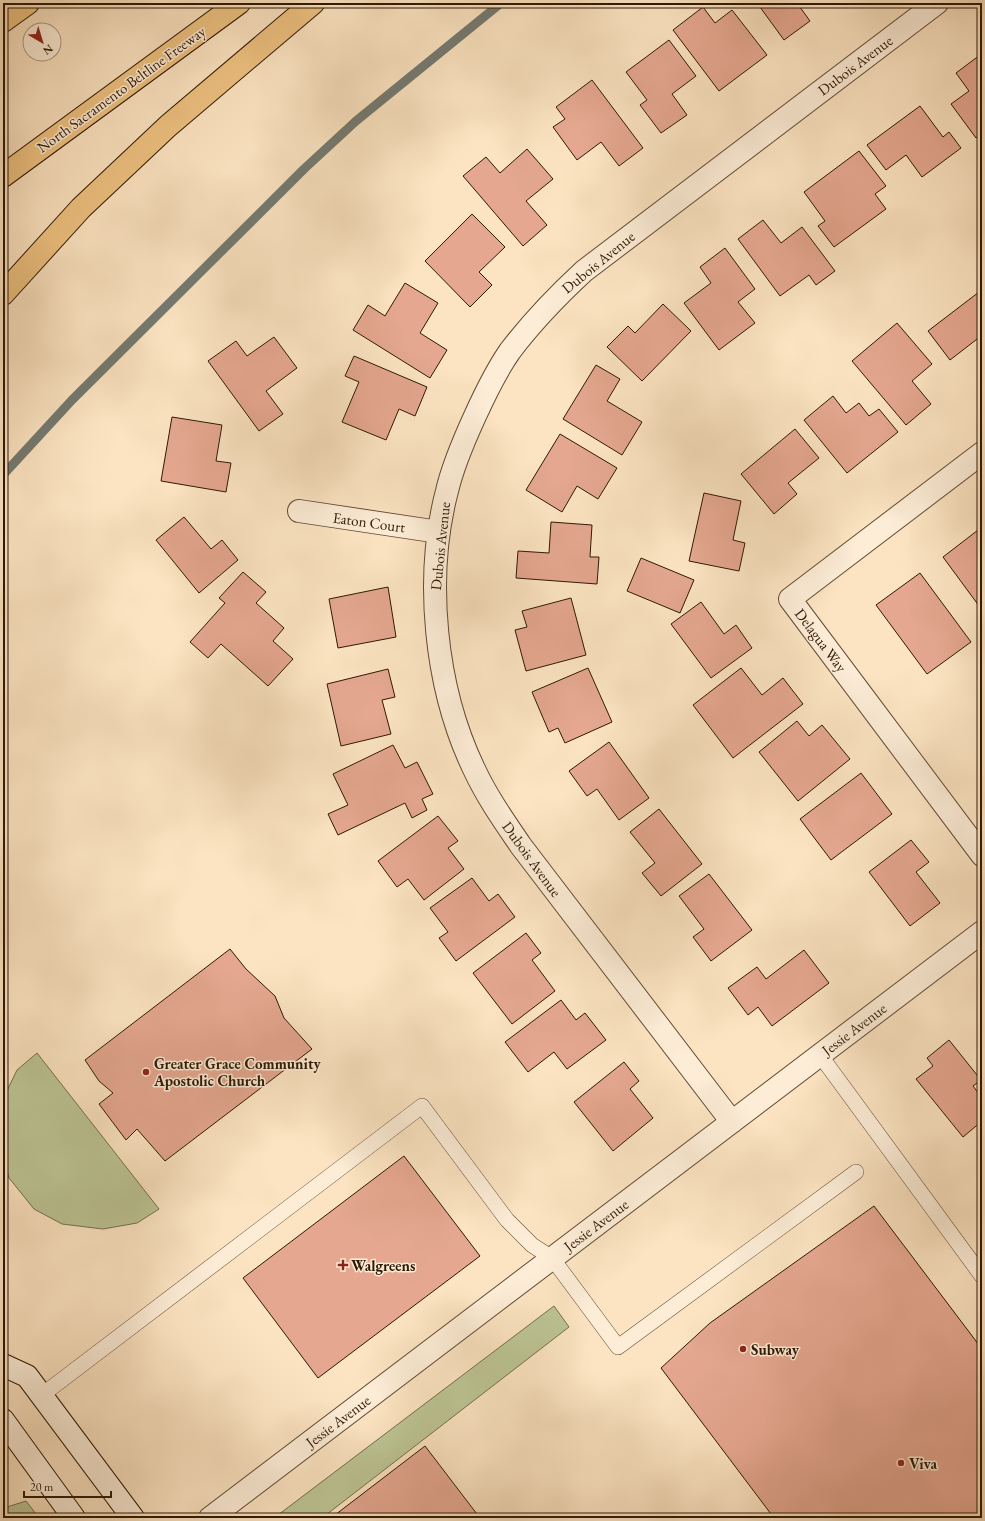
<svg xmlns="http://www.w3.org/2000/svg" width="985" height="1521" font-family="'EB Garamond',serif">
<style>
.green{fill:#bdc595;stroke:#766e4c}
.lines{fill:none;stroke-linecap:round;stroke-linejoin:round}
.stream{stroke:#747a72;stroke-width:9}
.building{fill:#e5a790;stroke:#2e1804}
.lane-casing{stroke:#624b34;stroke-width:16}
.street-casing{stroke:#624b34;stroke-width:24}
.secondary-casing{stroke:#2e1804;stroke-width:24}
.highway-casing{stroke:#2e1804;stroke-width:24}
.lane{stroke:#fdedd7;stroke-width:15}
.street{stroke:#fdedd7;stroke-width:22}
.secondary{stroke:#fdedd7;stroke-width:22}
.highway{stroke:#eec281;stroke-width:22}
.poi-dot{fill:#8f2418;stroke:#fdedd7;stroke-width:1.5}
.labels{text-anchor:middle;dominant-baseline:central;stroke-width:3;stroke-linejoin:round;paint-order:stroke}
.street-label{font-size:15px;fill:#2e1804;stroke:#fdedd7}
.poi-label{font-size:15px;font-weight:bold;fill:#2e1804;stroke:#fdedd7;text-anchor:start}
</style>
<rect width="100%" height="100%" fill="#fce4c2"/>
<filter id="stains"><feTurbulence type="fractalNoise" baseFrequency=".005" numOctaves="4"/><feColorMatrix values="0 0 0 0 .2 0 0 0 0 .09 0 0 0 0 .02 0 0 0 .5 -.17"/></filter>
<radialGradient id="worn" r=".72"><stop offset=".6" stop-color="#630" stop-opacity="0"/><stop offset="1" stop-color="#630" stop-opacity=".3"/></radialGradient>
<path class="green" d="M 37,1053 L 159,1209 L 137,1223 L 103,1229 L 62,1224 L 34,1209 L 9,1178 L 3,1157 L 3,1099 L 17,1070 Z
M 554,1306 L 569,1327 L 322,1518 L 274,1518 Z
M 26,1501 L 39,1518 L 6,1518 L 7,1507 Z"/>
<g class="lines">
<path class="stream" d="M 3,475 L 72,400 L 304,169 L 356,121 L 501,3"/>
</g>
<path class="building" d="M 757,3 L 797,3 L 810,21 L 784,40 Z
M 703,7 L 715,23 L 732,10 L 767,55 L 719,91 L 673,30 Z
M 669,40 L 696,76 L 672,94 L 687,115 L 661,133 L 640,105 L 647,100 L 626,72 Z
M 980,55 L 982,58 L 982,133 L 976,138 L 951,104 L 969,91 L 956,73 Z
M 592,80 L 643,148 L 619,166 L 601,142 L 577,160 L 553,127 L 565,119 L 556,107 Z
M 920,106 L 943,137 L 949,132 L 961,148 L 922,177 L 906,155 L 886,170 L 867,145 Z
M 527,149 L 553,179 L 526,201 L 547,225 L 523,246 L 463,176 L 486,157 L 500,173 Z
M 859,151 L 886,186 L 875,194 L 886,209 L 834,247 L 818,226 L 825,221 L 804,192 Z
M 472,214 L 505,247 L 479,272 L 492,285 L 470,307 L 425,261 Z
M 763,220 L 781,243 L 802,227 L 835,271 L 816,285 L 809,275 L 780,296 L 738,239 Z
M 725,248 L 755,289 L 738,302 L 755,323 L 719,350 L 684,303 L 711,283 L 700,267 Z
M 405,283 L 438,303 L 420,333 L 447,350 L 430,378 L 353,330 L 368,305 L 385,316 Z
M 979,292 L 982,296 L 982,337 L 981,336 L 950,360 L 928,331 Z
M 663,304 L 691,331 L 642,381 L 607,347 L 628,326 L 635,333 Z
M 897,323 L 932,364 L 912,381 L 931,404 L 906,425 L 852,361 Z
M 274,337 L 297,368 L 266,391 L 283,414 L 259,431 L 208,361 L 236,341 L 247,356 Z
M 354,356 L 427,387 L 415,416 L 399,409 L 386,440 L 342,422 L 359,382 L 345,376 Z
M 596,365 L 620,379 L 607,401 L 642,422 L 622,455 L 563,419 Z
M 833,396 L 846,413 L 859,403 L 869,416 L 879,409 L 898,432 L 847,473 L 804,420 Z
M 172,417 L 222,425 L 216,461 L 231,463 L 226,492 L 161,481 Z
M 795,429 L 819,458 L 788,483 L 797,494 L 774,514 L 741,474 Z
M 560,434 L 617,468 L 598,499 L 577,486 L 562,512 L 526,490 Z
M 704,493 L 741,501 L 733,540 L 745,543 L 739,571 L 689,561 Z
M 184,517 L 211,549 L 222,540 L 238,560 L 199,593 L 156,540 Z
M 551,522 L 592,525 L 590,557 L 599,557 L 597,584 L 516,578 L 518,551 L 549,553 Z
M 982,527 L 982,610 L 943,557 Z
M 641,558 L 694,580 L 680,613 L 627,591 Z
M 243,572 L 266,592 L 256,603 L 284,628 L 273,641 L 293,659 L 268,686 L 221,644 L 208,658 L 190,642 L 225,603 L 219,598 Z
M 920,573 L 971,642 L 927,674 L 876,605 Z
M 388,587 L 396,637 L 338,648 L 329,599 Z
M 571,598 L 586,655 L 526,671 L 515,630 L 527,627 L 522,611 Z
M 701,602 L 724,634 L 736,625 L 752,648 L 711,678 L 671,624 Z
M 588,668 L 612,722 L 565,743 L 558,728 L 549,732 L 532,692 Z
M 741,668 L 762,695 L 783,678 L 803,704 L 733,758 L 693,705 Z
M 388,669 L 395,697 L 382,700 L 391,734 L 341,746 L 327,684 Z
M 797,721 L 809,736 L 822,725 L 850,759 L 798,801 L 759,752 Z
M 609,742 L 649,798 L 619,820 L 597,789 L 587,796 L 569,771 Z
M 393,745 L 405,768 L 417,762 L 433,794 L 422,799 L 427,810 L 412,818 L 405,803 L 338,835 L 328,814 L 348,805 L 333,774 Z
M 861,773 L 892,814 L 831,860 L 800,819 Z
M 659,809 L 702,864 L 661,896 L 642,873 L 655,863 L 630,832 Z
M 438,816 L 458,841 L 448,848 L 464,869 L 424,900 L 408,879 L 397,887 L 378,861 Z
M 911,840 L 929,862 L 916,872 L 940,903 L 910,926 L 869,872 Z
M 709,874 L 752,930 L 711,961 L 693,937 L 704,929 L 679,896 Z
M 472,878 L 489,901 L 498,894 L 515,917 L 456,961 L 439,938 L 448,932 L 430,908 Z
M 526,933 L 541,953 L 532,960 L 555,991 L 512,1024 L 473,973 Z
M 230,949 L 246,969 L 275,996 L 284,1018 L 312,1049 L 165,1161 L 137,1129 L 126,1140 L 99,1104 L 113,1093 L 99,1081 L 85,1060 Z
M 804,950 L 829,983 L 772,1026 L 758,1007 L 748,1015 L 728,988 L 757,967 L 766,979 Z
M 561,1000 L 576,1020 L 585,1013 L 606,1040 L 567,1069 L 554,1052 L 528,1072 L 505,1042 Z
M 949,1040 L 981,1080 L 973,1086 L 982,1098 L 982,1121 L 963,1137 L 916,1079 L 933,1066 L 927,1058 Z
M 624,1062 L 639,1081 L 630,1089 L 653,1118 L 613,1151 L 574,1102 Z
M 404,1156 L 480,1256 L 318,1378 L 243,1278 Z
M 874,1206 L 982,1349 L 982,1518 L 774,1518 L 661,1368 L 710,1323 Z
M 425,1446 L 480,1518 L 331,1518 Z"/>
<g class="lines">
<g class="lane-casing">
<path id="lane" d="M 820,1055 L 982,1276
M 42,1395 L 422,1106 L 507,1220 L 532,1245 L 552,1258 L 618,1347 L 856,1172"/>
</g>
<g class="street-casing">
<path id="street" d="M 982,453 L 790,599 L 982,855
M 299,511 L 439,532
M 732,1122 L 521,846 C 504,821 487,797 474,769 C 435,688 424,578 447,491 C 453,465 464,440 475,416 C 485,394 496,371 510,351 C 532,322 557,296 584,271 L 937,3
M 210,1518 L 982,932"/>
</g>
<g class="secondary-casing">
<path id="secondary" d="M 3,1365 L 27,1376 L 133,1518
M 3,1420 L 74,1518"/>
</g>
<g class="highway-casing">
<path id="highway" d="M 3,21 L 28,3
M 3,176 L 239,3
M 3,294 L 81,208 L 168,126 L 313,3"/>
</g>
<use href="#lane" class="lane"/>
<use href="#street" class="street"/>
<use href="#secondary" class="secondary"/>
<use href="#highway" class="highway"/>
</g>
<g class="poi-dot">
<circle cx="146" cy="1072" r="4"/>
<path d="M341 1259h4v4h4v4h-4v4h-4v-4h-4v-4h4z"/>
<circle cx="743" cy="1349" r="4"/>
<circle cx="901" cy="1463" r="4"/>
</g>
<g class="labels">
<g class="street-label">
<text transform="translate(855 65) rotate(-37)">Dubois Avenue</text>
<text transform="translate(121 89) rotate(-36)">North Sacramento Beltline Freeway</text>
<text transform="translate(598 262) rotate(-39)">Dubois Avenue</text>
<text transform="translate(369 522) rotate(8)">Eaton Court</text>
<text transform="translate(440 546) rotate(-84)">Dubois Avenue</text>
<text transform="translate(821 640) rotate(53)">Delagua Way</text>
<text transform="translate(532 859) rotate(54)">Dubois Avenue</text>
<text transform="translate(854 1029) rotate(-37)">Jessie Avenue</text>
<text transform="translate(596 1225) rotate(-37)">Jessie Avenue</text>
<text transform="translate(338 1421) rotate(-37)">Jessie Avenue</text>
</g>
<g class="poi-label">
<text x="154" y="1063">Greater Grace Community<tspan x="154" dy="17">Apostolic Church</tspan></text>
<text x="351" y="1265">Walgreens</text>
<text x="751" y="1349">Subway</text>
<text x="909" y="1463">Viva</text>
</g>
</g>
<rect width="985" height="1521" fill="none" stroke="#fce4c2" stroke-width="16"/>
<rect x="4" y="4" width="977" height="1513" fill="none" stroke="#2e1804" stroke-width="2"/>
<rect x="8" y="8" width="969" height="1505" fill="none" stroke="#2e1804"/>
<g transform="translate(42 42) rotate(142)"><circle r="19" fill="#fdedd7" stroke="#aa9883"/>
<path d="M0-3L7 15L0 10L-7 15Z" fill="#8f2418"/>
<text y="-6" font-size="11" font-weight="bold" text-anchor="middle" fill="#2e1804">N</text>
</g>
<path d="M24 1491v6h87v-6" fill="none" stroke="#2e1804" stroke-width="2"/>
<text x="30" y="1491" font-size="12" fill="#2e1804" stroke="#fdedd7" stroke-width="3" paint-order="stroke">20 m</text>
<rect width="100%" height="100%" filter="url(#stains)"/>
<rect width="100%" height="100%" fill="url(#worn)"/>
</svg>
